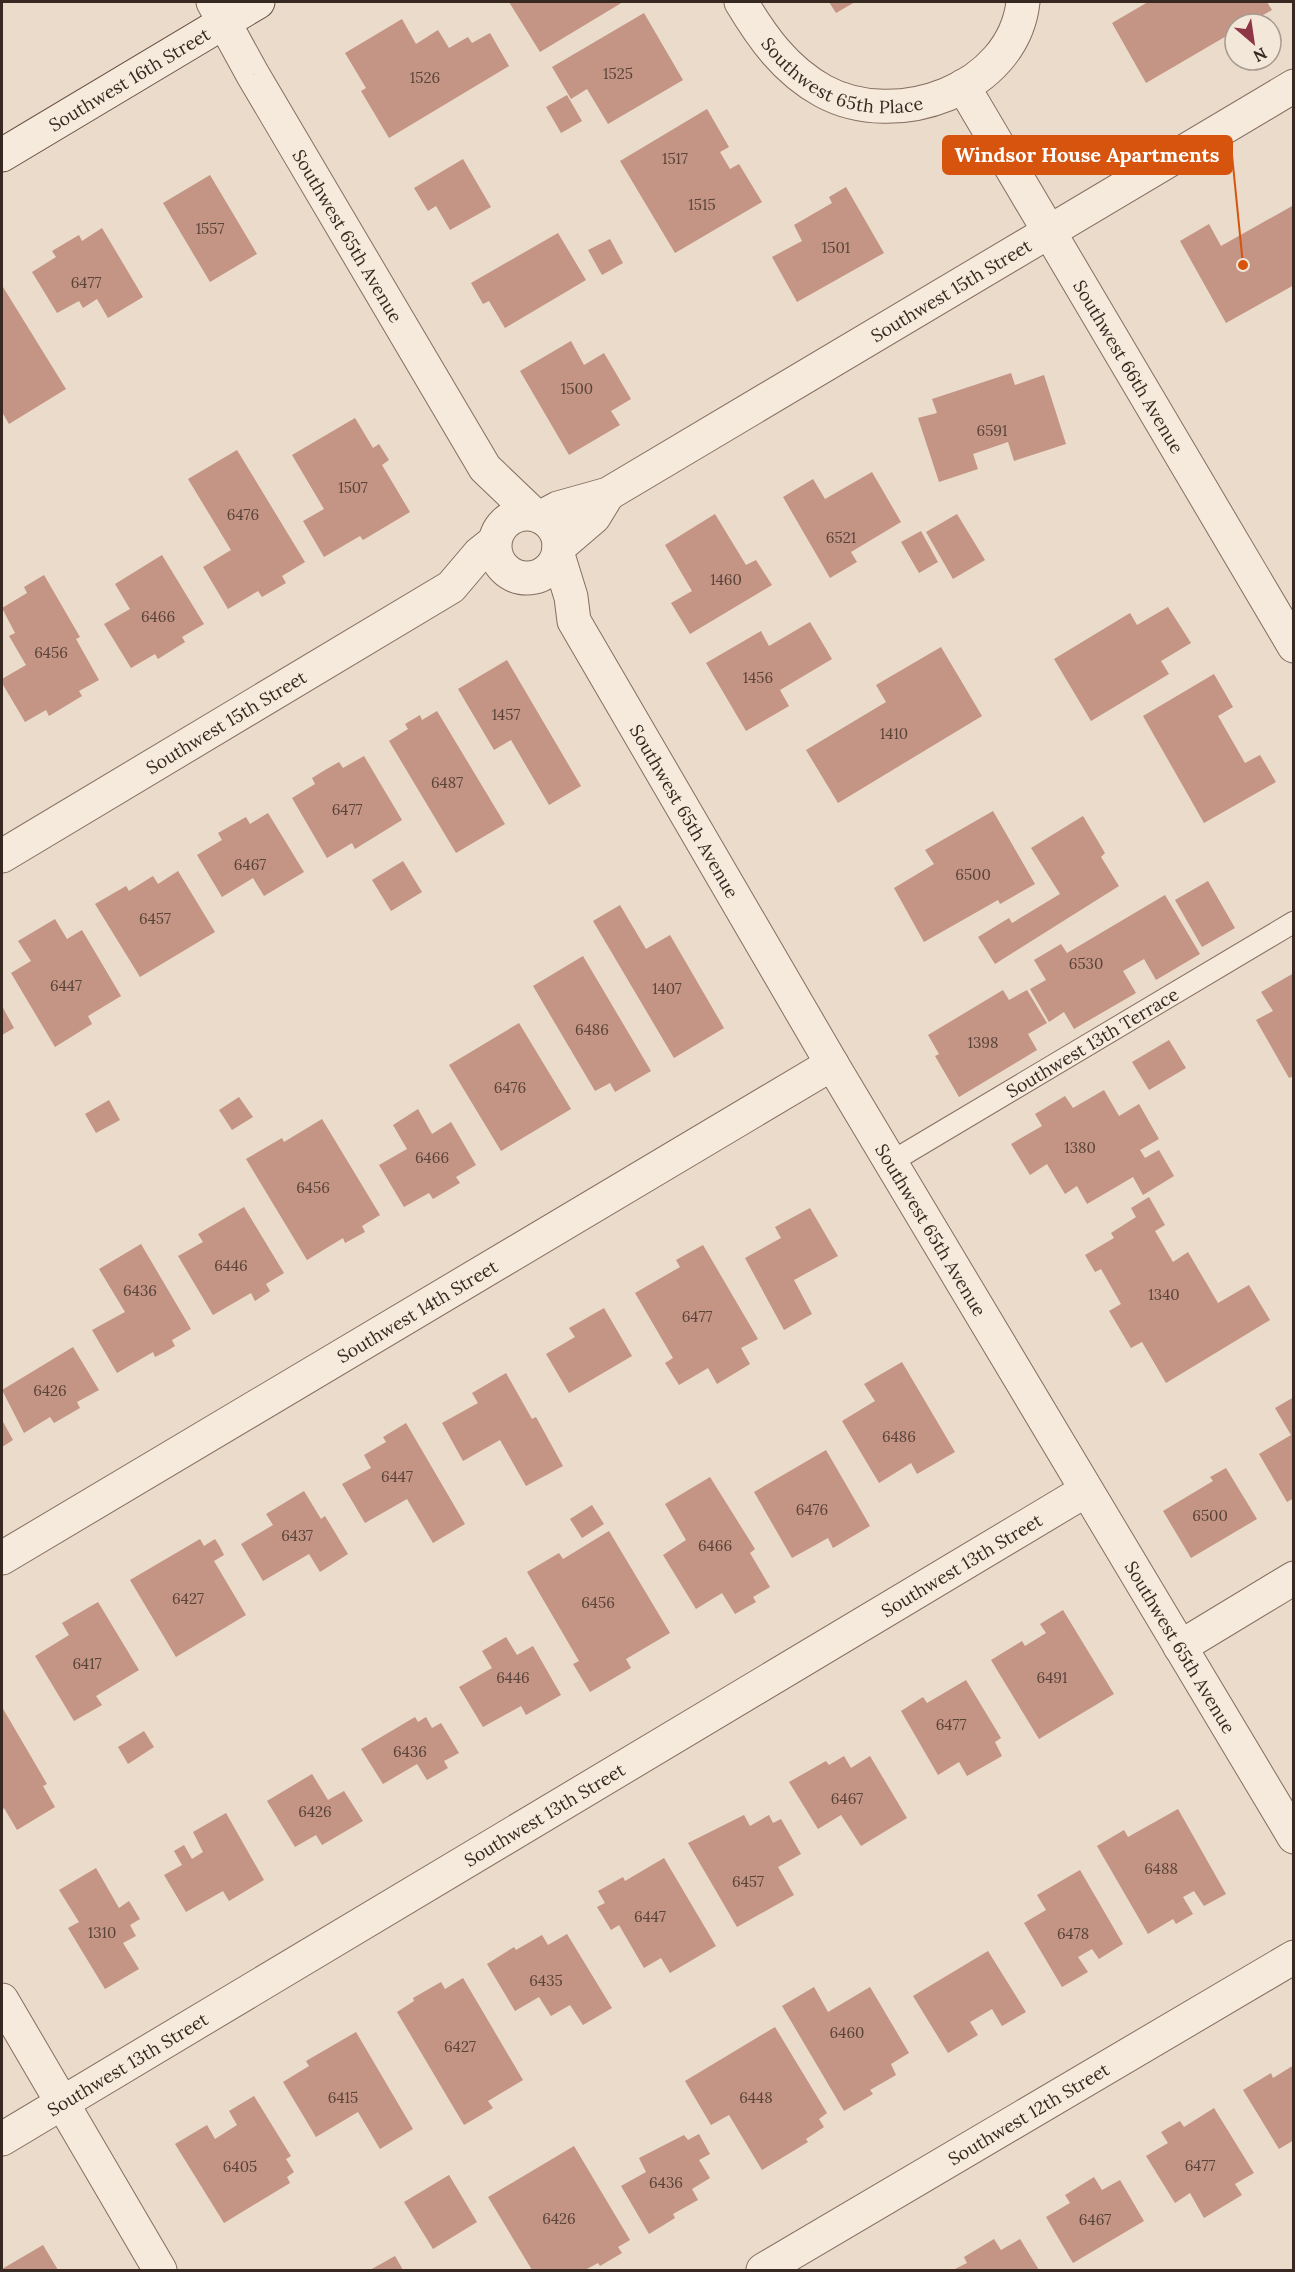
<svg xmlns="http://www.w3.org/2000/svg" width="1295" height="2272" font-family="Lora,serif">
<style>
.building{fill:#c49484}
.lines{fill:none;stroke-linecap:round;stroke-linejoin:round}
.lane-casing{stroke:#856e60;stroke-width:23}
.street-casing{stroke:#856e60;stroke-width:35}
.secondary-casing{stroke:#674f43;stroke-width:35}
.lane{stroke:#f6eadc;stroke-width:21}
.street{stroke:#f6eadc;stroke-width:33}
.secondary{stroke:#f6eadc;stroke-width:33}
.labels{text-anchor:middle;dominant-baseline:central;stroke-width:6;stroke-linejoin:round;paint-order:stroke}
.number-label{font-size:15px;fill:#5a443a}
.street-label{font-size:18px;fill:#372922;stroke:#f3e7d9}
.leader{fill:none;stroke:#d6540e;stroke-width:2}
.callout-dot{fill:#d6540e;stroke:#f3e7d9;stroke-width:2}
.callout{fill:#d6540e;stroke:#d6540e;stroke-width:2}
.callout-label{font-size:20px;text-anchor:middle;font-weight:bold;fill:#fff}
</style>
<rect width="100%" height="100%" fill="#eadbca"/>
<path class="building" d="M 509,2 L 623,2 L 540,52 Z
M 829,2 L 855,2 L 836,13 Z
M 1148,2 L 1267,2 L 1272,10 L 1247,24 L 1235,24 L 1235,31 L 1146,83 L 1112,23 Z
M 644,13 L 683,80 L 608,124 L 587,89 L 571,99 L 552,67 Z
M 402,19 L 416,44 L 438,30 L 449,48 L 468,37 L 472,43 L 490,33 L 509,66 L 389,138 L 361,91 L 366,88 L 345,53 Z
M 567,95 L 582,121 L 561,133 L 546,107 Z
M 707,109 L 729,147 L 720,152 L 730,169 L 739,164 L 762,202 L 675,253 L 620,161 Z
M 463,159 L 491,207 L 450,230 L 436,206 L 428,211 L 414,188 Z
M 210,175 L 257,254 L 210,282 L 163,203 Z
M 846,187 L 884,253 L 797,302 L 772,257 L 802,241 L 794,225 L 832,203 L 829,197 Z
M 1294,205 L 1294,285 L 1226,323 L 1180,241 L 1209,224 L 1221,246 Z
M 102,228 L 143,297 L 108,318 L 97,299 L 83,308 L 79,301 L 57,313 L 32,272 L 56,257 L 52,251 L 79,235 L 82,241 Z
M 558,233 L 586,280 L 505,328 L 489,301 L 483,304 L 471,283 Z
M 610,239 L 623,263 L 602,275 L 588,250 Z
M 3,287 L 66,389 L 9,424 L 2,412 Z
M 571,341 L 584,365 L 604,353 L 631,399 L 611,411 L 620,425 L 569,455 L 520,371 Z
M 1011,373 L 1015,385 L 1044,375 L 1066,444 L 1014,461 L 1008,442 L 973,454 L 978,469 L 939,482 L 918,418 L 937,413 L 932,399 Z
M 355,418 L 373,448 L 379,444 L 389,460 L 382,465 L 410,512 L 363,540 L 360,536 L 324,557 L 303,521 L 324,509 L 292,455 Z
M 237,450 L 305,562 L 282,576 L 286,583 L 262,597 L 258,591 L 228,609 L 203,567 L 231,550 L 188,479 Z
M 872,472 L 901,522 L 851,552 L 857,562 L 830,578 L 783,497 L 813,479 L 825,499 Z
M 715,514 L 746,565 L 756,560 L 772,585 L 690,634 L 671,603 L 692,591 L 665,545 Z
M 957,514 L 985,560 L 953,579 L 926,532 Z
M 921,531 L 938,562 L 919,573 L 901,542 Z
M 162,555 L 204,624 L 182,637 L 185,642 L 158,659 L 155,654 L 131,668 L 104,624 L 130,609 L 115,584 Z
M 44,575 L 80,637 L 76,639 L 99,680 L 79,691 L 82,696 L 49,716 L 46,710 L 25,722 L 2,683 L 2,679 L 26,665 L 9,636 L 15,633 L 2,608 L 27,593 L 24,587 Z
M 1168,607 L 1191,643 L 1161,661 L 1169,674 L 1091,721 L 1054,659 L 1130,613 L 1137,625 Z
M 810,622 L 832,659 L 780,690 L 789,706 L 746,731 L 706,663 L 761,631 L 769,646 Z
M 941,647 L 982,716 L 838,803 L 806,750 L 886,702 L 876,685 Z
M 507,660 L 581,786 L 549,805 L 511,740 L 494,750 L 458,689 Z
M 1214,674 L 1233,707 L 1218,716 L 1245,763 L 1260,755 L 1276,782 L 1204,823 L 1143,716 Z
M 437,711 L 505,824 L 456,853 L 389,741 L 408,729 L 405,724 L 420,715 L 422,720 Z
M 364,756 L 402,820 L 355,849 L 352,843 L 327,858 L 292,798 L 315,784 L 312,778 L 325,770 L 339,762 L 343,768 Z
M 993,811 L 1035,884 L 1000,904 L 998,900 L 924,942 L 894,888 L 934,864 L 925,850 Z
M 268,813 L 304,872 L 264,896 L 253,878 L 222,897 L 197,855 L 222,840 L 218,833 L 246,817 L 250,824 Z
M 1083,816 L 1105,853 L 1101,857 L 1119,886 L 995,964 L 978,937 L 1009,918 L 1012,923 L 1060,894 L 1031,848 Z
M 403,861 L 422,892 L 391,911 L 372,880 Z
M 178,871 L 215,932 L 140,977 L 95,904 L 126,886 L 129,891 L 153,876 L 158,884 Z
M 1208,881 L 1235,928 L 1202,947 L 1175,900 Z
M 1165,895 L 1200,954 L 1156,980 L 1144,959 L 1123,971 L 1136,993 L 1074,1029 L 1064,1012 L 1049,1022 L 1030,989 L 1046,980 L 1034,960 L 1061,944 L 1067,953 Z
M 620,905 L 646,949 L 670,935 L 724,1028 L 674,1058 L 593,921 Z
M 55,919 L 67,939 L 82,930 L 121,996 L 88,1016 L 92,1024 L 55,1047 L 11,973 L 31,961 L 18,941 Z
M 583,956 L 651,1071 L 615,1092 L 610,1083 L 595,1091 L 533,986 Z
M 1294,973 L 1294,1076 L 1289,1078 L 1256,1020 L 1273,1011 L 1261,992 Z
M 1003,990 L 1009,1000 L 1027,990 L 1047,1023 L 1028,1034 L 1037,1050 L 959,1097 L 935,1056 L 939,1054 L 928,1035 Z
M 2,1006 L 14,1028 L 2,1035 Z
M 519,1023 L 571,1109 L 501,1151 L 449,1065 Z
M 1169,1040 L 1186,1068 L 1149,1090 L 1132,1062 Z
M 1104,1090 L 1119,1116 L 1139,1104 L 1159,1139 L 1140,1150 L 1145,1158 L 1159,1150 L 1174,1176 L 1143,1195 L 1133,1177 L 1087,1204 L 1077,1186 L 1065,1194 L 1047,1164 L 1030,1175 L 1011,1144 L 1042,1126 L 1035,1114 L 1065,1096 L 1073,1108 Z
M 239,1097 L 253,1117 L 232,1130 L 219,1110 Z
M 109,1100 L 120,1120 L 96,1133 L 85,1114 Z
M 418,1109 L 432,1134 L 451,1122 L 476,1165 L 456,1177 L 460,1183 L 433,1199 L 429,1193 L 404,1207 L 379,1165 L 407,1149 L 393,1125 Z
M 322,1119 L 380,1215 L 362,1226 L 365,1232 L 345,1243 L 343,1238 L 307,1260 L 246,1159 L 282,1138 L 284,1142 Z
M 1149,1197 L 1165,1225 L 1155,1231 L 1173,1262 L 1188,1252 L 1218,1303 L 1249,1285 L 1270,1320 L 1166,1383 L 1142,1342 L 1131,1348 L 1109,1311 L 1121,1304 L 1101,1269 L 1095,1272 L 1085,1255 L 1114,1238 L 1111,1233 L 1136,1217 L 1131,1208 Z
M 244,1207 L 284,1273 L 266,1284 L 270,1291 L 255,1301 L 251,1293 L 213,1315 L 178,1256 L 203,1242 L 198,1234 Z
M 810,1208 L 838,1256 L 794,1280 L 812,1314 L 784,1330 L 745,1258 L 781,1238 L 775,1227 Z
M 141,1244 L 191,1329 L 172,1340 L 175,1346 L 165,1352 L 155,1357 L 153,1352 L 117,1373 L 92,1330 L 125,1312 L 99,1269 Z
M 703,1245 L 758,1339 L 741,1348 L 750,1364 L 717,1384 L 708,1368 L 679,1385 L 665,1363 L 673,1358 L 635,1293 L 680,1267 L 676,1260 Z
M 604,1308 L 632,1356 L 569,1393 L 546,1354 L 575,1337 L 569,1328 Z
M 73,1347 L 99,1390 L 77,1402 L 80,1408 L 54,1423 L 50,1417 L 24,1433 L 2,1390 Z
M 902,1362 L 955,1452 L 917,1474 L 911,1463 L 879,1483 L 842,1421 L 875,1401 L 864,1384 Z
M 506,1373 L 532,1419 L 536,1417 L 563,1466 L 526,1486 L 500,1440 L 463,1461 L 442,1423 L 478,1403 L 472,1393 Z
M 1294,1397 L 1294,1498 L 1287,1502 L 1259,1454 L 1291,1435 L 1275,1408 Z
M 2,1420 L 13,1440 L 2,1447 Z
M 406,1423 L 465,1524 L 433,1543 L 407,1499 L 365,1523 L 342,1484 L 371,1468 L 364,1455 L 386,1442 L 383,1437 Z
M 826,1450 L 870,1526 L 833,1548 L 828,1538 L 792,1558 L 754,1492 Z
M 1226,1468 L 1257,1519 L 1191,1558 L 1163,1511 L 1213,1481 L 1210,1477 Z
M 710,1477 L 755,1549 L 750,1553 L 770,1587 L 753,1597 L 756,1602 L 735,1614 L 722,1593 L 696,1609 L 663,1555 L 686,1540 L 665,1504 Z
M 304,1491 L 321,1519 L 325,1516 L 348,1554 L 320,1572 L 309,1554 L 263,1581 L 241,1544 L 273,1525 L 266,1514 Z
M 592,1505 L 604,1524 L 582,1538 L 570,1519 Z
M 609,1531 L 670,1633 L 626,1659 L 631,1668 L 590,1692 L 573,1664 L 579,1661 L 527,1572 L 559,1553 L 563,1559 Z
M 200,1539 L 204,1546 L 215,1539 L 220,1547 L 224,1555 L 214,1561 L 246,1615 L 176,1657 L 130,1580 Z
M 98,1602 L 139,1670 L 96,1696 L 102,1705 L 74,1721 L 35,1656 L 69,1635 L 62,1623 Z
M 1063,1610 L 1114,1694 L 1039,1739 L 991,1660 L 1022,1641 L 1025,1646 L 1046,1633 L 1040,1624 Z
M 506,1637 L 517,1655 L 533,1646 L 561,1695 L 526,1715 L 521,1706 L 483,1727 L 459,1687 L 492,1668 L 482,1651 Z
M 966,1680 L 1001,1738 L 995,1742 L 1002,1756 L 967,1776 L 959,1762 L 938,1775 L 901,1711 L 923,1697 L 927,1703 Z
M 2,1707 L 47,1784 L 43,1786 L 55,1807 L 17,1830 L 4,1808 L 2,1810 Z
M 415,1717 L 418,1722 L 426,1717 L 432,1728 L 441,1723 L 459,1753 L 444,1761 L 448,1768 L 427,1780 L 417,1764 L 383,1784 L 361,1749 Z
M 144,1731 L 154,1747 L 128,1764 L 118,1747 Z
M 844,1756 L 851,1768 L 870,1756 L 907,1818 L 861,1846 L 841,1815 L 818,1829 L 789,1782 L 826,1761 L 829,1765 Z
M 312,1774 L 328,1800 L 344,1791 L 363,1821 L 322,1845 L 316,1835 L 295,1847 L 267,1801 Z
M 1178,1809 L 1226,1894 L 1204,1906 L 1194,1891 L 1183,1897 L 1193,1914 L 1176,1924 L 1173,1919 L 1148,1934 L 1097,1846 L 1124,1830 L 1128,1837 Z
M 226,1813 L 264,1880 L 229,1901 L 223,1891 L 186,1912 L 164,1875 L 182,1865 L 174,1851 L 184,1845 L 192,1859 L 203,1852 L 193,1832 Z
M 744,1815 L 750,1826 L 769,1815 L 773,1823 L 781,1819 L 801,1854 L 778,1867 L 794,1895 L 737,1927 L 688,1843 Z
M 664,1858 L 716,1946 L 670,1973 L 661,1958 L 644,1968 L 619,1925 L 611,1930 L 597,1907 L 605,1903 L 598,1891 L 623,1877 L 625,1881 Z
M 96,1868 L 119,1908 L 129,1901 L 140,1919 L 130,1925 L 136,1936 L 123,1943 L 139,1969 L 105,1989 L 68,1928 L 79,1922 L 59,1890 Z
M 1080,1870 L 1123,1944 L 1099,1959 L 1092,1949 L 1078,1957 L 1088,1972 L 1062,1987 L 1024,1923 L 1046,1910 L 1037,1895 Z
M 567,1934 L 612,2008 L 583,2025 L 570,2005 L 551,2016 L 539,1997 L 515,2011 L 487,1964 L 514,1947 L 516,1950 L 542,1935 L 548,1945 Z
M 988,1951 L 1026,2012 L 1002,2026 L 992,2009 L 970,2022 L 978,2035 L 948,2053 L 913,1996 Z
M 463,1978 L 523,2080 L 488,2101 L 493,2108 L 464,2125 L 397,2012 L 414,2001 L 413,1998 L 441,1982 L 445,1989 Z
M 814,1987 L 828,2012 L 870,1987 L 909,2053 L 891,2064 L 896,2075 L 870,2090 L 873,2094 L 844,2111 L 782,2006 Z
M 775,2027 L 827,2113 L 819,2119 L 824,2127 L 806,2139 L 808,2142 L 762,2170 L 729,2115 L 711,2125 L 685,2081 Z
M 356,2032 L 413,2129 L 380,2149 L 358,2112 L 316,2137 L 283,2082 L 309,2066 L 306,2061 Z
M 1294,2065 L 1294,2140 L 1279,2149 L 1243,2090 L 1271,2073 L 1273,2078 Z
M 254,2096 L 291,2156 L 286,2159 L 294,2172 L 287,2177 L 290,2183 L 224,2223 L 175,2144 L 207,2125 L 215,2139 L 237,2125 L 229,2111 Z
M 1214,2108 L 1254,2173 L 1235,2184 L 1242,2195 L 1204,2218 L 1190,2193 L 1175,2203 L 1146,2156 L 1168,2143 L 1161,2132 L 1180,2121 L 1184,2127 Z
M 699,2134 L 710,2154 L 699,2160 L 710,2178 L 692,2189 L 698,2200 L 673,2214 L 675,2218 L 649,2234 L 621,2186 L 646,2172 L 639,2158 L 684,2135 L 688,2140 Z
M 574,2146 L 630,2240 L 618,2247 L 622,2253 L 600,2266 L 598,2263 L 585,2270 L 532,2270 L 488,2197 Z
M 449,2175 L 477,2222 L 433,2249 L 404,2202 Z
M 1094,2177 L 1102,2190 L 1120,2180 L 1144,2221 L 1073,2263 L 1046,2217 L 1070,2203 L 1065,2195 Z
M 994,2239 L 1001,2250 L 1020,2239 L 1039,2270 L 953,2270 L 967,2263 L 964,2257 Z
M 43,2245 L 58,2270 L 2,2270 L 2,2269 Z
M 395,2256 L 403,2270 L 370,2270 Z"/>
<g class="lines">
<g class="lane-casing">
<g id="lane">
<path id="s1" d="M 891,1162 L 1294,922"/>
</g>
</g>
<g class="street-casing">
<g id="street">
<path id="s2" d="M 213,2 L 253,75 L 485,468 L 533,514"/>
<path id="s3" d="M 741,2 C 762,37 785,70 823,91 C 896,131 1013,90 1023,2"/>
<path id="s4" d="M 963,86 L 1294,646"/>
<circle cx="527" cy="546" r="32"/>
<path id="s5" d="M 541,517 L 558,508 L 608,494 L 1294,86"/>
<path d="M 559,547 L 594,517 L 608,494"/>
<path id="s6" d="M 558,555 L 571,597 L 574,621 L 832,1064 L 1294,1837"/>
<path id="s7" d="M 2,856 L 451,587 L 479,554 L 494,542"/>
<path id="s8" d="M 2,1558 L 832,1064"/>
<path d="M 1180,1647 L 1294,1578"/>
<path d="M 2,2000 L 160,2270"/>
<path id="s9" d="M 2,2139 L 1085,1491"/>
<path id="s10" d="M 763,2270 L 1294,1957"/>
</g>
</g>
<g class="secondary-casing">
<g id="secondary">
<path id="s11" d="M 2,155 L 258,2"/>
</g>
</g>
<use href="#lane" class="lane"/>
<use href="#street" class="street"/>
<use href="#secondary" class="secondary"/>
</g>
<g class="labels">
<g class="number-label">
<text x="618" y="73">1525</text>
<text x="425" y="77">1526</text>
<text x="675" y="158">1517</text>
<text x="702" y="204">1515</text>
<text x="210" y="228">1557</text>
<text x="836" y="247">1501</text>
<text x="86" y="282">6477</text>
<text x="577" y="388">1500</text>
<text x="992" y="430">6591</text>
<text x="353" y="487">1507</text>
<text x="243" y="514">6476</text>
<text x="841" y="537">6521</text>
<text x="726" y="579">1460</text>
<text x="158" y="616">6466</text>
<text x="51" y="652">6456</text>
<text x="758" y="677">1456</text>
<text x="506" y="714">1457</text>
<text x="894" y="733">1410</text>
<text x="447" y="782">6487</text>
<text x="347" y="809">6477</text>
<text x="250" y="864">6467</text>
<text x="973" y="874">6500</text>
<text x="155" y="918">6457</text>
<text x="1086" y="963">6530</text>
<text x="66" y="985">6447</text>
<text x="667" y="988">1407</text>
<text x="592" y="1029">6486</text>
<text x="983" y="1042">1398</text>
<text x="510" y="1087">6476</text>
<text x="1080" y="1147">1380</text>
<text x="432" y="1157">6466</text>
<text x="313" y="1187">6456</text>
<text x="231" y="1265">6446</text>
<text x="140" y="1290">6436</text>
<text x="1164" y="1294">1340</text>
<text x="697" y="1316">6477</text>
<text x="50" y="1390">6426</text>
<text x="899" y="1436">6486</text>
<text x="397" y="1476">6447</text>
<text x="812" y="1509">6476</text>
<text x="1210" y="1515">6500</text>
<text x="297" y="1535">6437</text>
<text x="715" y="1545">6466</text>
<text x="188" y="1598">6427</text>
<text x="598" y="1602">6456</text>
<text x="87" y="1663">6417</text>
<text x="513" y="1677">6446</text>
<text x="1052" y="1677">6491</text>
<text x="951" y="1724">6477</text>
<text x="410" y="1751">6436</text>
<text x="847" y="1798">6467</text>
<text x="315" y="1811">6426</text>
<text x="1161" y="1868">6488</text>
<text x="748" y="1881">6457</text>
<text x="650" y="1916">6447</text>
<text x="102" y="1932">1310</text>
<text x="1073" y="1933">6478</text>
<text x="546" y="1980">6435</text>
<text x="847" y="2032">6460</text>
<text x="460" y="2046">6427</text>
<text x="343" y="2097">6415</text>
<text x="756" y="2097">6448</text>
<text x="1200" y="2165">6477</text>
<text x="240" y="2166">6405</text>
<text x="666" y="2182">6436</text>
<text x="559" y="2218">6426</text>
<text x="1095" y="2219">6467</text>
</g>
<g class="street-label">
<text stroke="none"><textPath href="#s3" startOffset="135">Southwest 65th Place</textPath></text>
<text stroke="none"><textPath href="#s11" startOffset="148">Southwest 16th Street</textPath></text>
<text stroke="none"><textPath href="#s2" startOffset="270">Southwest 65th Avenue</textPath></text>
<text stroke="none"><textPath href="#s5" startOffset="470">Southwest 15th Street</textPath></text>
<text stroke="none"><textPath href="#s4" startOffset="326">Southwest 66th Avenue</textPath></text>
<text stroke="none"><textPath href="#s7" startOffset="261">Southwest 15th Street</textPath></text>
<text stroke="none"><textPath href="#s6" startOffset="288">Southwest 65th Avenue</textPath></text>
<text stroke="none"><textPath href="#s1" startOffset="234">Southwest 13th Terrace</textPath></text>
<text stroke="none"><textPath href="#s6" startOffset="774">Southwest 65th Avenue</textPath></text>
<text stroke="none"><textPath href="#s8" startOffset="483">Southwest 14th Street</textPath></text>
<text stroke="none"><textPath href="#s9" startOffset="1118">Southwest 13th Street</textPath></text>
<text stroke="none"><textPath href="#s6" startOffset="1260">Southwest 65th Avenue</textPath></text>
<text stroke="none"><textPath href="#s9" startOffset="632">Southwest 13th Street</textPath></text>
<text stroke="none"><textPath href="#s9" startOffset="146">Southwest 13th Street</textPath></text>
<text stroke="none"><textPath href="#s10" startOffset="308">Southwest 12th Street</textPath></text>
</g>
</g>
<path class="leader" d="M1243 265L1232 155"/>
<circle class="callout-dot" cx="1243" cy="265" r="6"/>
<rect class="callout" x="943" y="136" width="289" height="38" rx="6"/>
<g class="callout-label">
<text x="1087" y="162">Windsor House Apartments</text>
</g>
<rect width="1295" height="2272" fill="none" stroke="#372922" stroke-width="6"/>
<g transform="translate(1253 42) rotate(151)"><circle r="28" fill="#f3e7d9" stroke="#a89b90" stroke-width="1.5"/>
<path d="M0-4.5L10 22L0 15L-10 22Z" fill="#8e3645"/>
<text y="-9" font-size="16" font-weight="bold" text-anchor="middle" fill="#372922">N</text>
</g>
</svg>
